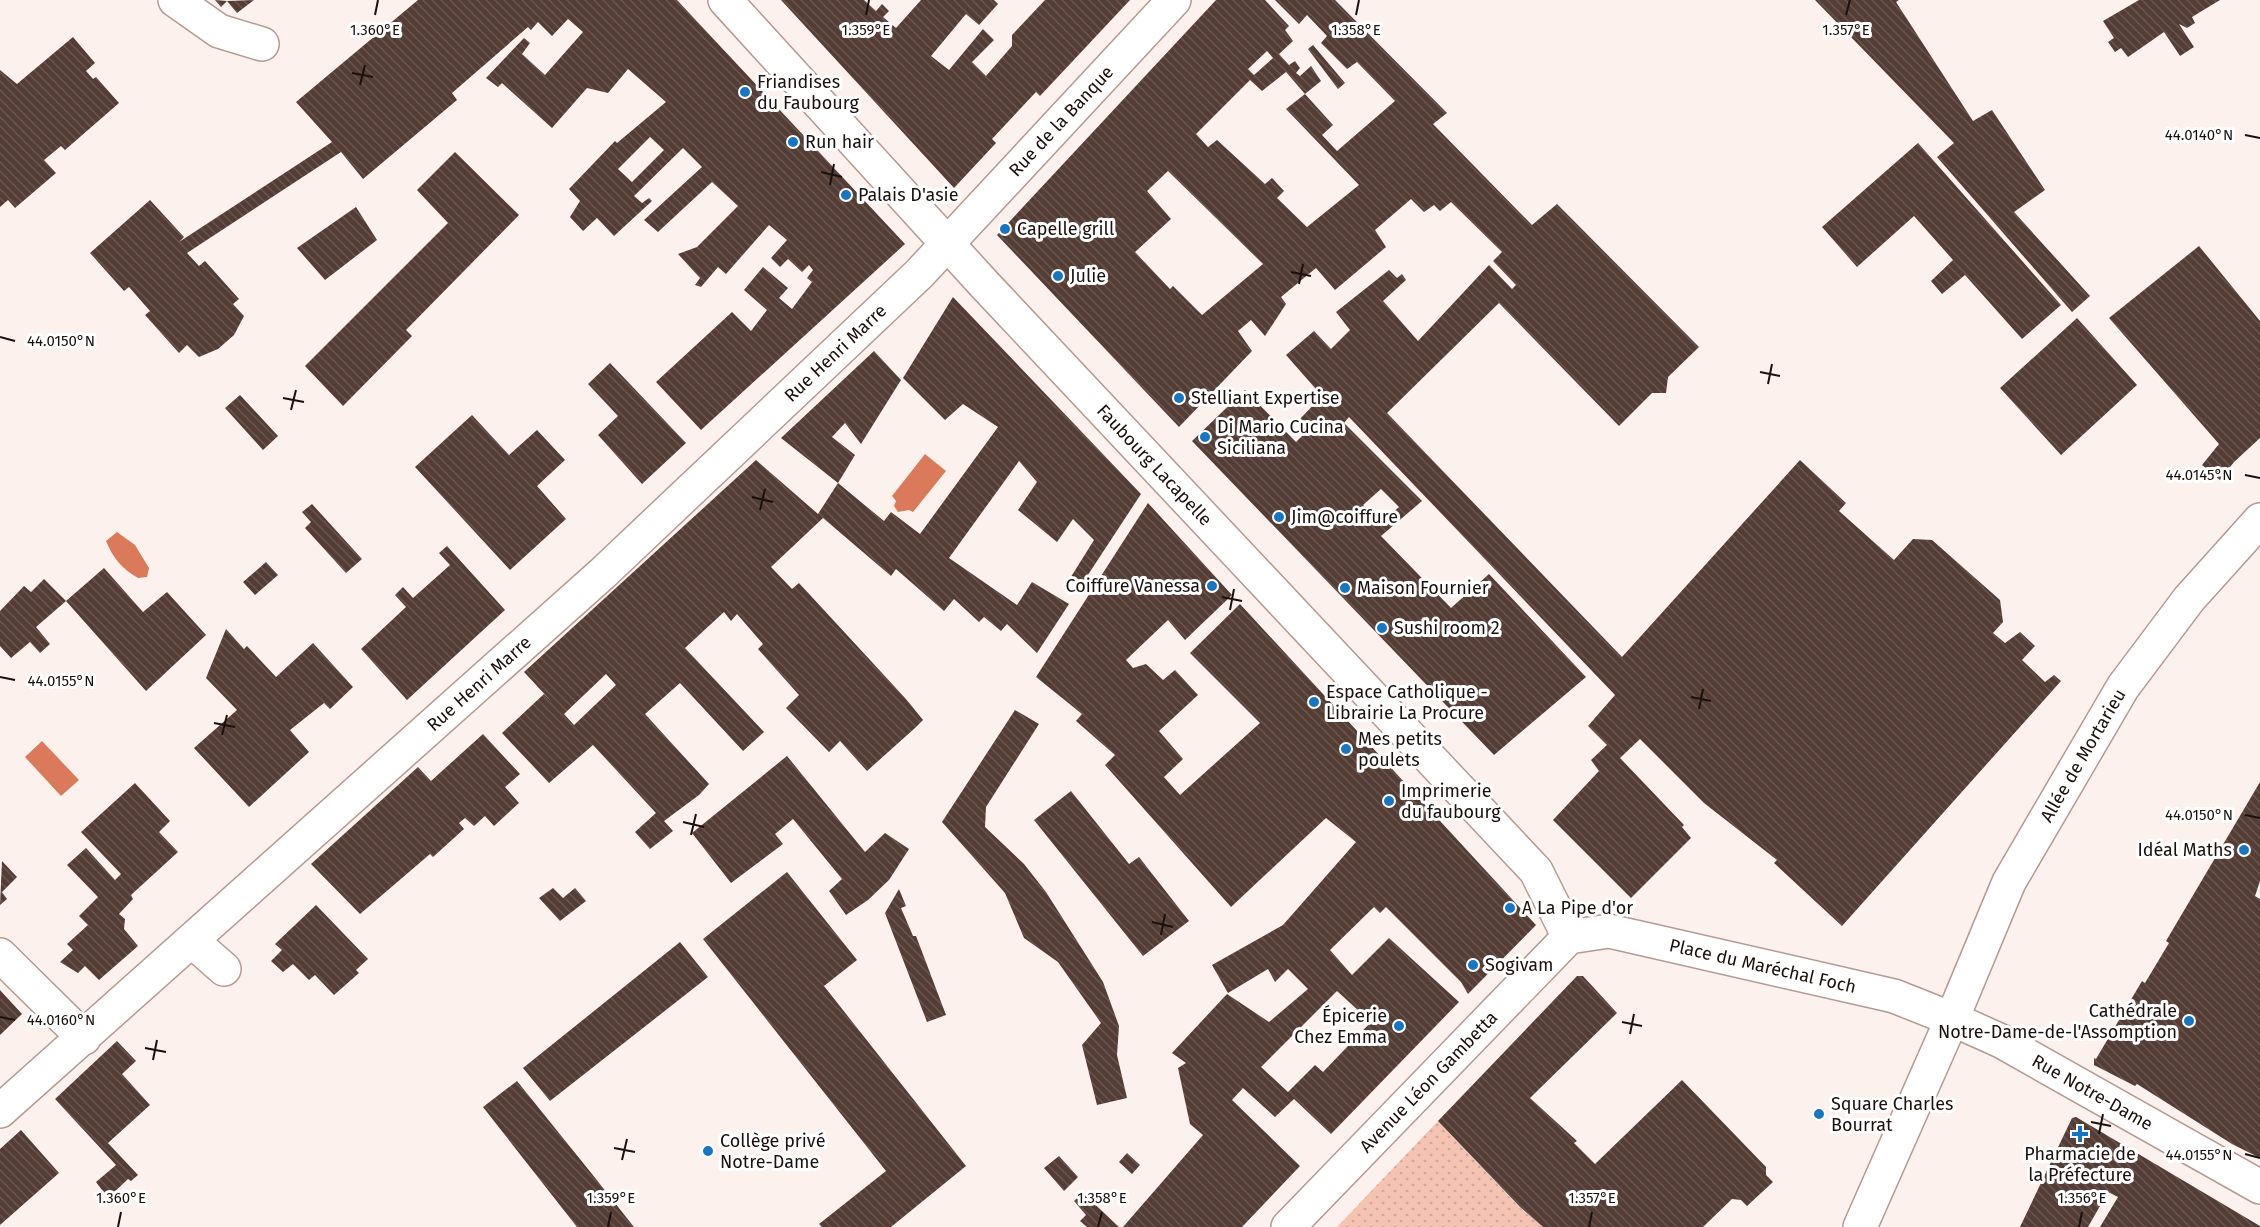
<svg xmlns="http://www.w3.org/2000/svg" width="2260" height="1227" font-family="'Fira Sans',sans-serif">
<style>
.green{fill:url(#green-dots)}
.water{fill:#da7a5a}
.building{fill:url(#building-back-hatch);fill-rule:evenodd}
.lines{fill:none;stroke-linecap:round;stroke-linejoin:round}
.minor-casing{stroke:#b59a91;stroke-width:36}
.major-casing{stroke:#b59a91;stroke-width:36}
.minor{stroke:#fff;stroke-width:33}
.major{stroke:#fff;stroke-width:33}
.ticks{fill:none;stroke:#1a100d;stroke-width:2}
.poi-dot{fill:#1776c2;stroke:#fff;stroke-width:2}
.labels{text-anchor:middle;dominant-baseline:central;stroke-width:6;stroke-linejoin:round;paint-order:stroke}
.poi-label{font-size:18px;fill:#1a100d;stroke:#fff;text-anchor:start}
.street-label{font-size:18px;fill:#1a100d;stroke:#fff}
.ticks-label{font-size:15px;text-anchor:middle;fill:#1a100d;stroke:#fff;stroke-width:6;stroke-linejoin:round;paint-order:stroke}
</style>
<defs>
<pattern id="green-dots" width="8" height="8" patternUnits="userSpaceOnUse" patternTransform="scale(1.5)"><rect width="8" height="8" fill="#f4c3b2"/><path d="M2 2h.1M6 6h.1" fill="none" stroke="#d1a698" stroke-width="1.8" stroke-linecap="round"/></pattern>
<pattern id="building-back-hatch" width="6" height="6" patternUnits="userSpaceOnUse" patternTransform="scale(1.5)"><rect width="6" height="6" fill="#543d35"/><path d="M-1 5l2 2M0 0l6 6M5-1l2 2" fill="none" stroke="#68554f"/></pattern>
</defs>
<rect width="100%" height="100%" fill="#fdf1ed"/>
<path class="green" d="M 1438,1121 L 1519,1207 L 1543,1227 L 1337,1227 Z"/>
<path class="water" d="M 925,454 L 946,471 L 913,512 L 909,510 L 898,512 L 894,506 L 896,501 L 892,496 Z
M 117,532 L 135,545 L 149,568 L 147,577 L 138,578 C 122,569 113,558 106,541 Z
M 42,741 L 79,780 L 61,796 L 25,757 Z"/>
<path class="building" d="M 215,0 L 227,1 L 254,0 L 237,13 L 227,1 L 221,7 Z
M 418,0 L 677,0 L 905,244 L 701,430 L 656,382 L 732,312 L 751,331 L 767,310 L 744,290 L 763,267 L 788,288 L 779,298 L 792,309 L 812,282 L 807,278 L 813,270 L 809,265 L 802,272 L 788,259 L 780,267 L 771,258 L 787,240 L 769,225 L 726,274 L 718,267 L 701,287 L 695,285 L 700,278 L 678,254 L 697,247 L 738,206 L 712,182 L 658,232 L 644,220 L 702,167 L 683,148 L 634,196 L 642,203 L 649,198 L 652,201 L 614,236 L 597,218 L 583,231 L 570,217 L 580,201 L 569,189 L 615,141 L 617,143 L 666,102 L 628,69 L 608,93 L 587,88 L 552,128 L 502,83 L 498,87 L 486,78 L 524,38 L 530,43 L 522,54 L 545,75 L 583,32 L 568,19 L 552,36 L 538,22 L 531,30 L 528,27 L 452,93 L 457,100 L 363,179 L 341,152 L 187,253 L 199,266 L 205,261 L 239,299 L 233,304 L 244,316 L 234,335 L 218,349 L 199,357 L 187,345 L 179,353 L 145,315 L 150,311 L 129,287 L 124,291 L 90,253 L 150,200 L 184,237 L 179,242 L 332,142 L 296,102 ZM 650,137 L 664,150 L 632,182 L 618,169 Z
M 781,0 L 864,0 L 876,11 L 882,4 L 889,11 L 883,17 L 896,28 L 921,0 L 994,0 L 998,4 L 979,25 L 966,14 L 931,56 L 949,70 L 983,29 L 994,40 L 972,62 L 986,76 L 1012,46 L 1012,35 L 1045,0 L 1130,0 L 1040,96 L 1036,92 L 992,139 L 996,143 L 954,188 Z
M 1216,0 L 1265,0 L 1289,26 L 1285,30 L 1293,41 L 1279,54 L 1289,65 L 1295,61 L 1300,68 L 1296,73 L 1300,76 L 1311,66 L 1321,81 L 1305,94 L 1286,72 L 1262,91 L 1250,80 L 1196,134 L 1208,147 L 1217,140 L 1265,184 L 1272,178 L 1284,191 L 1277,198 L 1307,227 L 1359,185 L 1286,109 L 1305,94 L 1333,125 L 1322,135 L 1337,151 L 1395,101 L 1357,62 L 1347,69 L 1321,43 L 1327,36 L 1307,15 L 1299,24 L 1275,0 L 1335,0 L 1447,113 L 1433,124 L 1532,225 L 1557,204 L 1699,347 L 1668,377 L 1666,393 L 1652,393 L 1619,426 L 1499,303 L 1387,413 L 1622,657 L 1800,460 L 1846,503 L 1839,511 L 1894,560 L 1913,539 L 1932,540 L 2000,600 L 2003,622 L 1993,633 L 2005,643 L 2020,632 L 2035,646 L 2022,660 L 2045,682 L 2054,675 L 2061,681 L 1842,926 L 1774,863 L 1777,860 L 1704,803 L 1640,739 L 1620,758 L 1684,825 L 1682,827 L 1691,838 L 1631,898 L 1553,820 L 1599,771 L 1591,760 L 1607,745 L 1588,726 L 1615,695 L 1349,417 L 1344,423 L 1422,501 L 1381,536 L 1451,608 L 1489,574 L 1586,677 L 1494,755 L 1192,441 L 1245,390 L 1296,442 L 1306,432 L 1297,422 L 1322,396 L 1286,355 L 1314,331 L 1331,349 L 1350,330 L 1336,312 L 1389,270 L 1397,278 L 1402,274 L 1406,280 L 1383,301 L 1418,341 L 1489,265 L 1512,289 L 1516,285 L 1493,261 L 1502,252 L 1451,202 L 1440,211 L 1434,205 L 1424,212 L 1411,199 L 1375,230 L 1386,247 L 1335,290 L 1316,268 L 1281,297 L 1286,304 L 1265,336 L 1251,320 L 1238,331 L 1252,351 L 1179,427 L 997,235 ZM 1267,51 L 1273,58 L 1254,75 L 1248,69 ZM 1168,171 L 1263,264 L 1202,315 L 1173,286 L 1170,289 L 1135,252 L 1171,219 L 1147,191 ZM 1381,489 L 1399,507 L 1382,522 L 1363,505 Z
M 1815,0 L 1899,0 L 1896,2 L 1973,121 L 1992,110 L 2045,190 L 2014,212 L 2090,296 L 2072,312 L 1937,157 L 1954,143 Z
M 2139,0 L 2220,0 L 2192,17 L 2195,23 L 2187,28 L 2179,24 L 2194,47 L 2180,56 L 2164,32 L 2128,57 L 2121,48 L 2115,52 L 2108,42 L 2114,38 L 2103,21 Z
M 73,37 L 95,63 L 86,71 L 93,79 L 96,77 L 119,103 L 65,150 L 61,146 L 44,160 L 56,173 L 15,208 L 8,200 L 0,207 L 0,70 L 17,84 Z
M 1313,45 L 1345,83 L 1338,89 L 1308,49 Z
M 1918,143 L 2061,305 L 2022,339 L 1965,275 L 1942,294 L 1931,281 L 1953,260 L 1914,216 L 1857,267 L 1822,227 Z
M 455,152 L 519,215 L 406,330 L 412,336 L 343,406 L 305,366 L 448,223 L 417,190 Z
M 356,207 L 377,240 L 325,280 L 297,248 Z
M 2199,246 L 2260,321 L 2260,438 L 2234,462 L 2220,480 L 2202,465 L 2219,444 L 2109,318 Z
M 953,297 L 1141,494 L 1080,587 L 1069,580 L 1094,540 L 1073,519 L 1057,542 L 1018,510 L 1037,482 L 1019,461 L 949,558 L 1017,605 L 1032,582 L 1069,604 L 1037,653 L 1007,624 L 1001,631 L 984,617 L 979,622 L 954,599 L 944,611 L 896,569 L 891,576 L 823,518 L 771,567 L 792,589 L 799,583 L 906,699 L 923,720 L 915,728 L 867,771 L 840,741 L 829,752 L 786,708 L 799,695 L 758,649 L 763,644 L 737,614 L 731,621 L 724,612 L 685,648 L 764,732 L 743,751 L 680,683 L 645,714 L 709,784 L 699,795 L 664,821 L 673,831 L 650,849 L 635,832 L 656,813 L 593,745 L 549,783 L 502,733 L 544,694 L 551,701 L 524,672 L 756,460 L 818,514 L 838,483 L 884,521 L 891,512 L 920,534 L 998,427 L 963,404 L 945,420 L 903,378 ZM 606,674 L 616,685 L 574,725 L 564,714 Z
M 2077,318 L 2137,385 L 2061,455 L 2000,388 Z
M 874,351 L 901,380 L 861,444 L 845,423 L 832,437 L 855,455 L 838,483 L 781,438 Z
M 610,363 L 686,443 L 642,484 L 598,435 L 618,416 L 588,384 Z
M 240,395 L 278,436 L 263,450 L 225,408 Z
M 472,415 L 509,455 L 537,430 L 565,460 L 537,486 L 566,519 L 510,570 L 415,467 Z
M 1148,503 L 1232,595 L 1185,640 L 1168,620 L 1126,660 L 1133,668 L 1146,664 L 1163,680 L 1175,670 L 1198,695 L 1159,731 L 1183,759 L 1164,777 L 1180,795 L 1260,723 L 1190,653 L 1240,604 L 1536,925 L 1468,994 L 1461,982 L 1386,907 L 1380,913 L 1374,907 L 1330,950 L 1352,975 L 1389,938 L 1459,1002 L 1331,1134 L 1294,1099 L 1275,1117 L 1243,1088 L 1232,1100 L 1300,1166 L 1242,1227 L 1123,1227 L 1203,1135 L 1190,1124 L 1178,1068 L 1186,1063 L 1172,1053 L 1227,994 L 1269,1022 L 1308,989 L 1288,969 L 1275,982 L 1268,969 L 1228,993 L 1212,965 L 1283,925 L 1356,842 L 1326,818 L 1231,907 L 1105,765 L 1115,755 L 1076,721 L 1082,714 L 1036,677 ZM 1337,991 L 1371,1022 L 1323,1072 L 1315,1065 L 1288,1092 L 1261,1067 Z
M 312,504 L 362,559 L 346,573 L 305,528 L 311,522 L 302,512 Z
M 447,546 L 505,610 L 407,700 L 361,649 L 406,607 L 395,595 L 403,587 L 413,598 L 450,565 L 439,553 Z
M 266,562 L 278,575 L 255,595 L 243,582 Z
M 104,568 L 143,612 L 167,592 L 206,635 L 146,691 L 66,601 Z
M 44,579 L 66,601 L 36,627 L 50,644 L 40,653 L 30,642 L 11,658 L 0,646 L 0,611 L 24,586 L 31,592 Z
M 226,629 L 244,649 L 247,646 L 276,677 L 313,643 L 353,687 L 330,709 L 324,703 L 290,730 L 309,752 L 249,807 L 194,748 L 237,710 L 206,678 Z
M 1015,710 L 1039,724 L 986,807 L 985,827 L 1024,864 L 1046,892 L 1103,982 L 1119,1026 L 1117,1055 L 1127,1098 L 1097,1105 L 1082,1045 L 1101,1023 L 1058,962 L 1024,938 L 1005,893 L 942,822 Z
M 483,734 L 520,774 L 505,787 L 519,803 L 494,826 L 485,816 L 474,826 L 465,818 L 459,823 L 464,829 L 433,857 L 430,854 L 360,914 L 311,864 L 418,767 L 431,781 Z
M 787,756 L 865,852 L 885,833 L 909,849 L 889,880 L 868,900 L 846,915 L 829,891 L 842,879 L 793,819 L 775,834 L 783,844 L 731,883 L 692,833 Z
M 2260,782 L 2260,881 L 2255,896 L 2260,899 L 2260,1158 L 2232,1144 L 2137,1084 L 2135,1086 L 2094,1065 L 2094,1058 L 2096,1059 L 2142,981 L 2145,983 L 2169,943 L 2166,941 Z
M 135,783 L 170,821 L 159,832 L 178,852 L 131,895 L 133,899 L 119,914 L 125,919 L 124,929 L 138,946 L 99,980 L 85,966 L 78,973 L 60,962 L 73,950 L 67,944 L 88,925 L 79,916 L 98,897 L 67,865 L 86,848 L 115,880 L 121,874 L 81,832 Z
M 1071,791 L 1129,864 L 1139,857 L 1189,921 L 1143,956 L 1034,820 Z
M 2,861 L 17,877 L 2,892 L 7,899 L 0,905 Z
M 787,872 L 857,960 L 824,986 L 966,1166 L 891,1227 L 822,1227 L 819,1224 L 886,1171 L 703,939 Z
M 553,888 L 563,898 L 575,888 L 586,901 L 560,921 L 539,898 Z
M 899,889 L 906,906 L 901,908 L 913,936 L 916,936 L 946,1015 L 927,1022 L 885,913 Z
M 316,905 L 368,959 L 356,970 L 359,973 L 334,995 L 315,975 L 309,980 L 293,964 L 283,972 L 271,961 L 282,950 L 275,944 Z
M 680,942 L 708,977 L 550,1101 L 523,1068 Z
M 1577,976 L 1583,976 L 1617,1013 L 1530,1098 L 1577,1141 L 1574,1143 L 1595,1164 L 1682,1080 L 1766,1167 L 1766,1175 L 1773,1182 L 1747,1206 L 1741,1200 L 1732,1199 L 1703,1227 L 1543,1227 L 1520,1207 L 1438,1121 Z
M 0,990 L 22,1014 L 0,1035 Z
M 117,1041 L 136,1061 L 122,1074 L 150,1105 L 108,1143 L 138,1175 L 131,1181 L 128,1179 L 108,1198 L 96,1182 L 116,1165 L 55,1099 Z
M 517,1081 L 592,1174 L 634,1227 L 577,1227 L 483,1107 Z
M 2076,1117 L 2260,1226 L 2260,1227 L 2100,1227 L 2118,1197 L 2108,1192 L 2088,1227 L 2020,1227 L 2072,1118 Z
M 21,1130 L 59,1173 L 0,1225 L 0,1149 Z
M 1127,1153 L 1140,1165 L 1132,1174 L 1119,1162 Z
M 1059,1156 L 1078,1177 L 1064,1191 L 1044,1168 Z
M 1083,1193 L 1119,1227 L 1087,1227 L 1080,1221 L 1086,1215 L 1074,1201 Z"/>
<g class="lines">
<g class="minor-casing">
<g id="minor">
<path d="M 175,0 L 219,31 L 262,44"/>
<path id="s1" d="M 725,0 L 985,285 L 1536,871 L 1569,937"/>
<path d="M 192,941 L 224,969"/>
<path d="M 0,955 L 84,1038"/>
<path id="s2" d="M 0,1111 L 603,573 L 919,274 L 1174,0"/>
<path id="s3" d="M 1860,1227 L 1952,1019 L 2001,1041 L 2260,1187"/>
</g>
</g>
<g class="major-casing">
<g id="major">
<path id="s4" d="M 1288,1227 L 1569,937 L 1609,931 L 1894,996 L 1952,1019 L 2009,882 L 2123,687 L 2189,599 L 2260,520"/>
</g>
</g>
<use href="#minor" class="minor"/>
<use href="#major" class="major"/>
</g>
<path class="ticks" d="M 375,15 L 378,0M 866,15 L 869,0M 1356,15 L 1359,0M 1846,15 L 1850,0M 352,73 L 373,77M 360,85 L 365,65M 2245,135 L 2260,138M 821,172 L 842,177M 830,185 L 834,164M 1291,272 L 1311,276M 1299,284 L 1303,264M 0,337 L 15,341M 1760,372 L 1780,376M 1768,384 L 1772,364M 283,398 L 304,402M 291,410 L 296,390M 2245,475 L 2260,478M 752,497 L 773,502M 760,510 L 765,489M 1222,597 L 1242,601M 1230,610 L 1234,589M 0,677 L 15,680M 1691,697 L 1711,701M 1699,709 L 1703,689M 214,723 L 235,727M 222,735 L 227,715M 2245,815 L 2260,818M 683,822 L 704,827M 691,835 L 696,814M 1152,922 L 1173,927M 1161,935 L 1165,914M 0,1017 L 15,1020M 1622,1022 L 1642,1026M 1630,1034 L 1634,1014M 145,1048 L 166,1052M 153,1060 L 157,1040M 2091,1122 L 2111,1126M 2099,1134 L 2103,1114M 614,1148 L 635,1152M 2245,1154 L 2260,1158M 622,1160 L 627,1139M 118,1227 L 121,1212M 608,1227 L 611,1212M 1098,1227 L 1102,1212M 1589,1227 L 1592,1212M 2079,1227 L 2082,1212"/>
<g class="poi-dot">
<circle cx="745" cy="92" r="6"/>
<circle cx="793" cy="142" r="6"/>
<circle cx="846" cy="195" r="6"/>
<circle cx="1005" cy="229" r="6"/>
<circle cx="1058" cy="276" r="6"/>
<circle cx="1179" cy="398" r="6"/>
<circle cx="1205" cy="437" r="6"/>
<circle cx="1279" cy="517" r="6"/>
<circle cx="1212" cy="586" r="6"/>
<circle cx="1345" cy="588" r="6"/>
<circle cx="1382" cy="628" r="6"/>
<circle cx="1314" cy="702" r="6"/>
<circle cx="1346" cy="749" r="6"/>
<circle cx="1389" cy="801" r="6"/>
<circle cx="2244" cy="850" r="6"/>
<circle cx="1510" cy="908" r="6"/>
<circle cx="1473" cy="965" r="6"/>
<circle cx="2189" cy="1021" r="6"/>
<circle cx="1399" cy="1026" r="6"/>
<circle cx="1819" cy="1114" r="6"/>
<path d="M2077 1125h6v6h6v6h-6v6h-6v-6h-6v-6h6z"/>
<circle cx="708" cy="1151" r="6"/>
</g>
<g class="labels">
<g class="poi-label">
<text x="757" y="82">Friandises<tspan x="757" dy="21">du Faubourg</tspan></text>
<text x="805" y="142">Run hair</text>
<text x="858" y="195">Palais D'asie</text>
<text x="1017" y="229">Capelle grill</text>
<text x="1070" y="276">Julie</text>
<text x="1191" y="398">Stelliant Expertise</text>
<text x="1217" y="427">Di Mario Cucina<tspan x="1217" dy="21">Siciliana</tspan></text>
<text x="1291" y="517">Jim@coiffure</text>
<text x="1200" y="586" text-anchor="end">Coiffure Vanessa</text>
<text x="1357" y="588">Maison Fournier</text>
<text x="1394" y="628">Sushi room 2</text>
<text x="1326" y="692">Espace Catholique -<tspan x="1326" dy="21">Librairie La Procure</tspan></text>
<text x="1358" y="739">Mes petits<tspan x="1358" dy="21">poulets</tspan></text>
<text x="1401" y="791">Imprimerie<tspan x="1401" dy="21">du faubourg</tspan></text>
<text x="2232" y="850" text-anchor="end">Idéal Maths</text>
<text x="1522" y="908">A La Pipe d'or</text>
<text x="1485" y="965">Sogivam</text>
<text x="2177" y="1011" text-anchor="end">Cathédrale<tspan x="2177" dy="21">Notre-Dame-de-l'Assomption</tspan></text>
<text x="1387" y="1016" text-anchor="end">Épicerie<tspan x="1387" dy="21">Chez Emma</tspan></text>
<text x="1831" y="1104">Square Charles<tspan x="1831" dy="21">Bourrat</tspan></text>
<text x="720" y="1141">Collège privé<tspan x="720" dy="21">Notre-Dame</tspan></text>
<text x="2080" y="1154" text-anchor="middle">Pharmacie de<tspan x="2080" dy="21">la Préfecture</tspan></text>
</g>
<g class="street-label">
<text stroke="none"><textPath href="#s2" startOffset="1452">Rue de la Banque</textPath></text>
<text stroke="none"><textPath href="#s2" startOffset="1128">Rue Henri Marre</textPath></text>
<text stroke="none"><textPath href="#s1" startOffset="633">Faubourg Lacapelle</textPath></text>
<text stroke="none"><textPath href="#s2" startOffset="642">Rue Henri Marre</textPath></text>
<text stroke="none"><textPath href="#s4" startOffset="1094">Allée de Mortarieu</textPath></text>
<text stroke="none"><textPath href="#s4" startOffset="602">Place du Maréchal Foch</textPath></text>
<text stroke="none"><textPath href="#s4" startOffset="202">Avenue Léon Gambetta</textPath></text>
<text stroke="none"><textPath href="#s3" startOffset="386">Rue Notre-Dame</textPath></text>
</g>
</g>
<g class="ticks-label">
<text x="375" y="35">1.360°E</text>
<text x="866" y="35">1.359°E</text>
<text x="1356" y="35">1.358°E</text>
<text x="1846" y="35">1.357°E</text>
<text x="2199" y="140">44.0140°N</text>
<text x="61" y="346">44.0150°N</text>
<text x="2199" y="480">44.0145°N</text>
<text x="61" y="686">44.0155°N</text>
<text x="2199" y="820">44.0150°N</text>
<text x="61" y="1025">44.0160°N</text>
<text x="2199" y="1160">44.0155°N</text>
<text x="121" y="1203">1.360°E</text>
<text x="611" y="1203">1.359°E</text>
<text x="1102" y="1203">1.358°E</text>
<text x="1592" y="1203">1.357°E</text>
<text x="2082" y="1203">1.356°E</text>
</g>
</svg>
